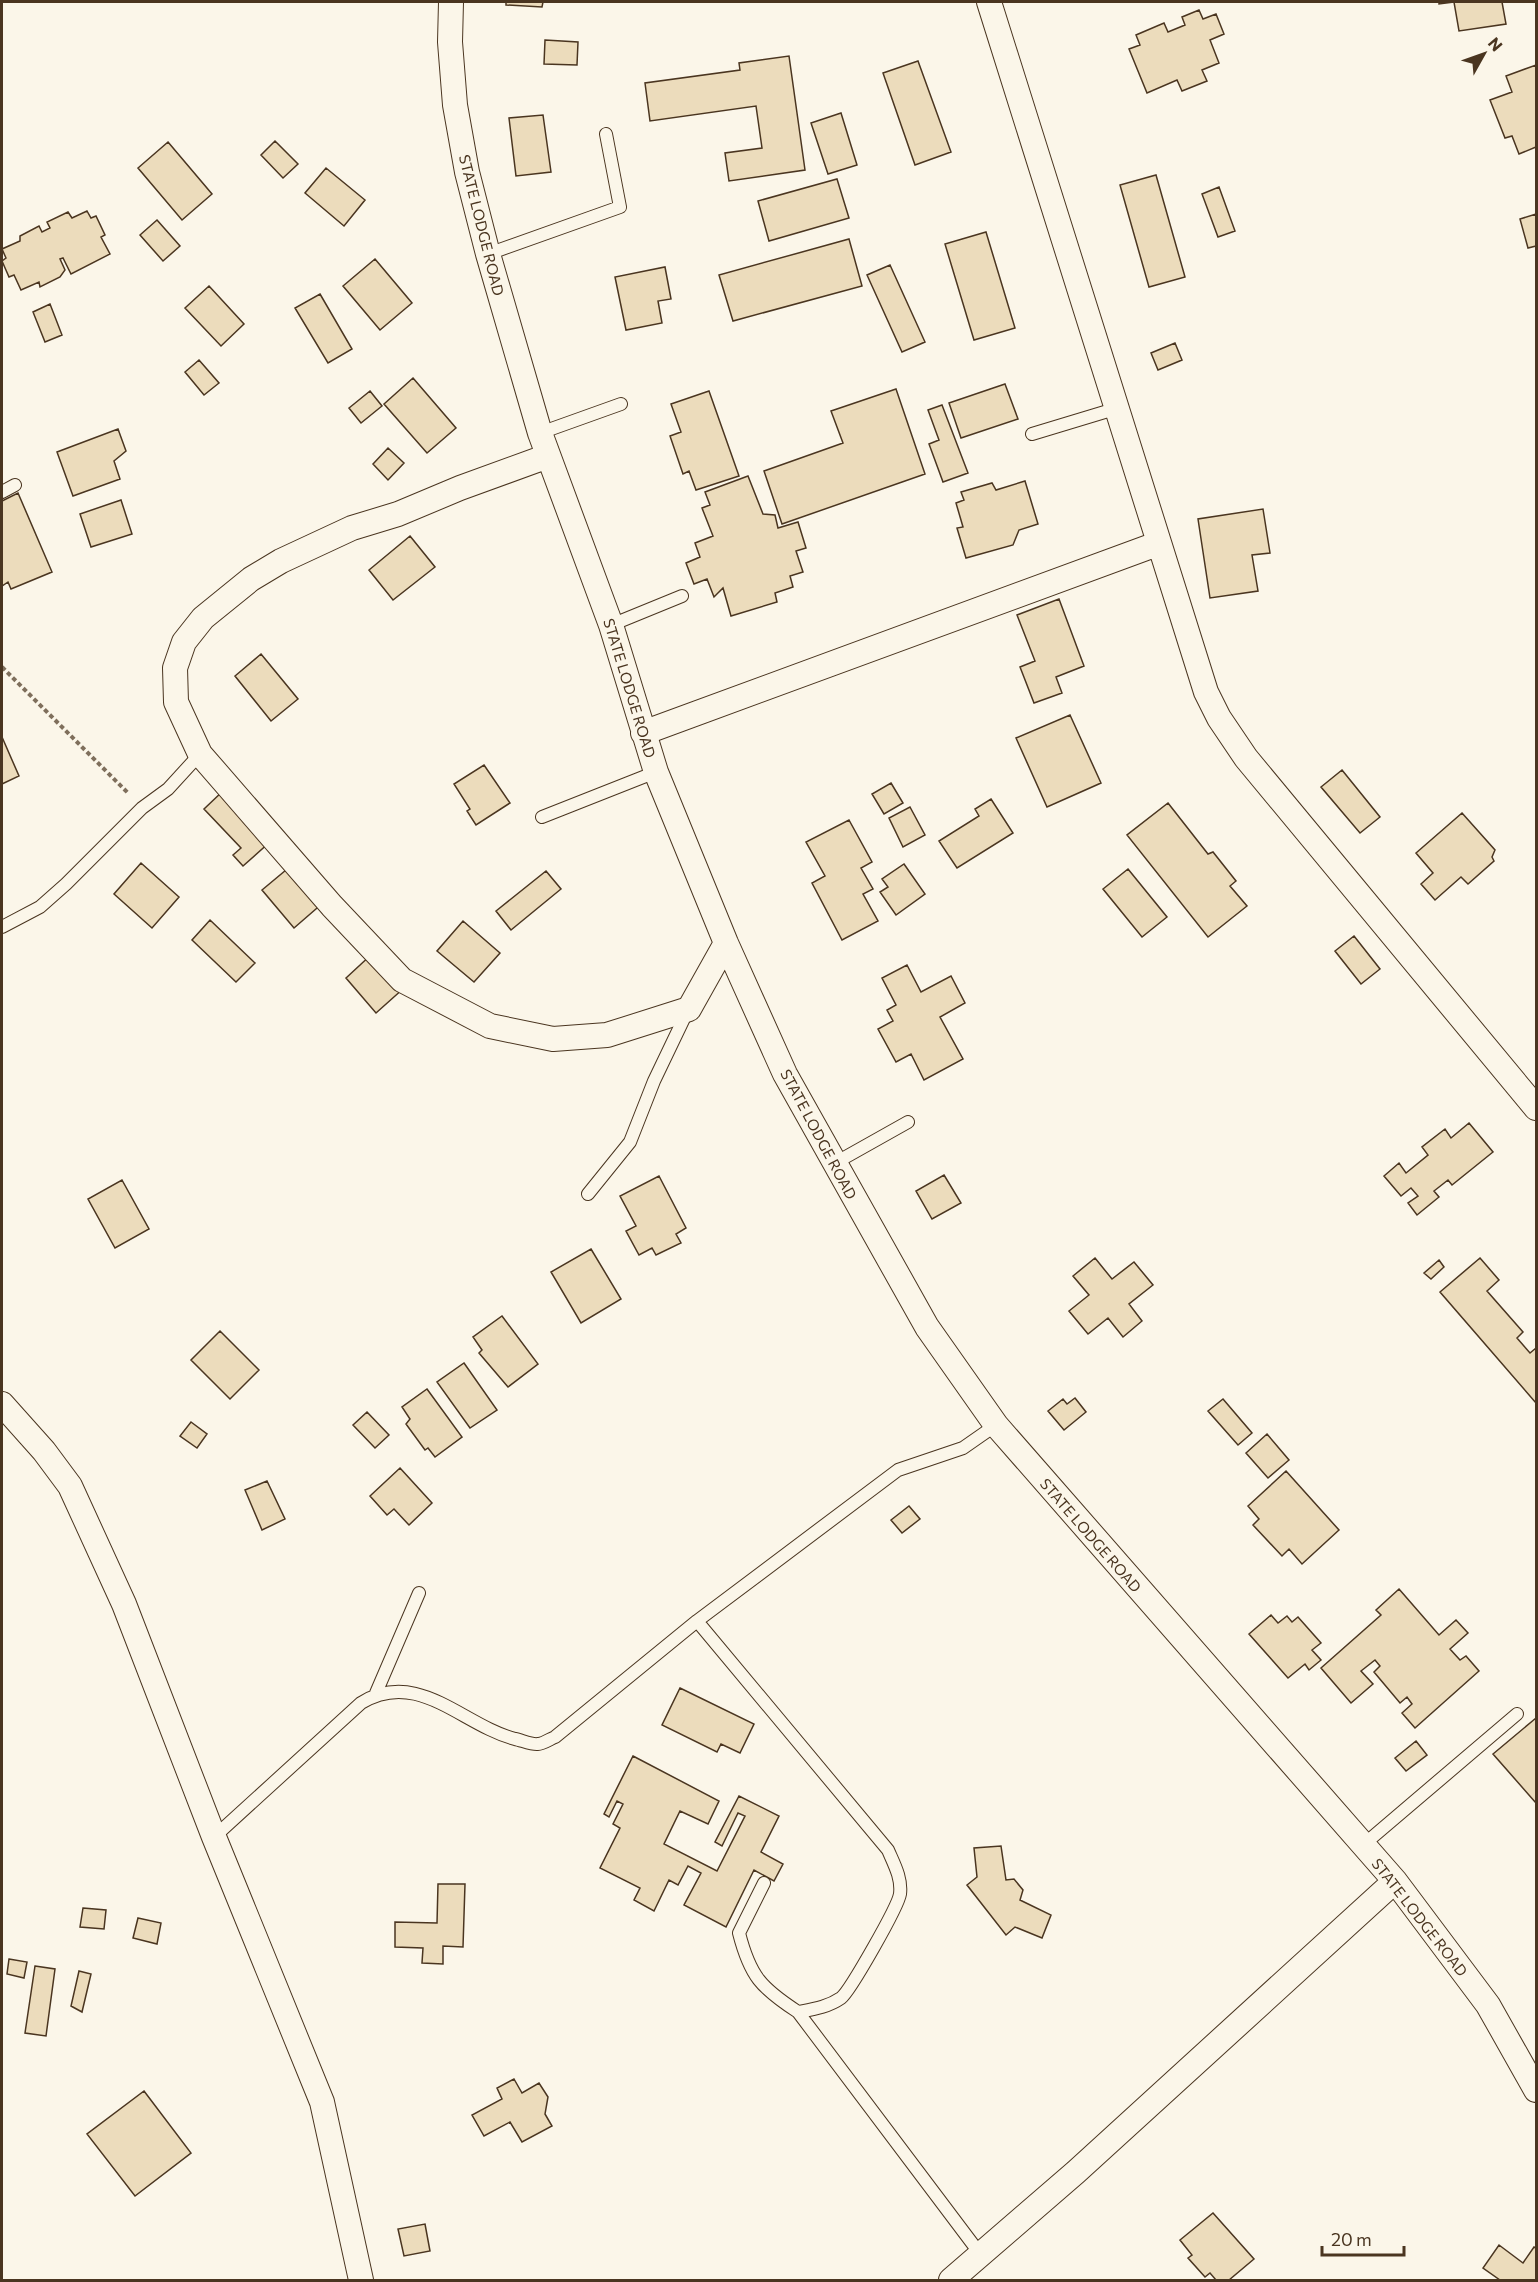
<svg xmlns="http://www.w3.org/2000/svg" width="1538" height="2282" font-family="Commissioner,sans-serif">
<style>
.building{fill:#ecdcbc;stroke:#4a3520;stroke-width:1.5}
.lines{fill:none;stroke-linecap:round;stroke-linejoin:round}
.lane-casing{stroke:#4a3520;stroke-width:14}
.street-casing{stroke:#4a3520;stroke-width:26}
.path{stroke:#7f6f5c;stroke-width:4;stroke-dasharray:4.5 3;stroke-linecap:butt}
.lane{stroke:#fbf6e9;stroke-width:12}
.street{stroke:#fbf6e9;stroke-width:24}
.labels{text-anchor:middle;dominant-baseline:central;stroke-width:4.5;stroke-linejoin:round;paint-order:stroke}
.street-label{font-size:15px;fill:#4a3520;stroke:#fbf6e9}
</style>
<rect width="100%" height="100%" fill="#fbf6e9"/>
<path class="building" d="M 506,2 L 543,2 L 542,7 L 506,5 Z
M 1439,2 L 1502,2 L 1506,24 L 1459,31 L 1454,2 L 1439,4 Z
M 1199,10 L 1203,19 L 1216,14 L 1224,34 L 1210,40 L 1219,63 L 1202,70 L 1207,81 L 1182,91 L 1177,80 L 1147,93 L 1129,49 L 1140,45 L 1136,35 L 1164,23 L 1168,32 L 1185,25 L 1182,17 Z
M 545,40 L 578,42 L 577,65 L 544,64 Z
M 789,56 L 805,170 L 729,181 L 725,153 L 762,148 L 756,106 L 650,121 L 645,83 L 740,70 L 739,63 Z
M 918,61 L 951,152 L 915,165 L 883,73 Z
M 1536,65 L 1536,147 L 1519,154 L 1512,136 L 1505,138 L 1490,100 L 1512,92 L 1506,76 Z
M 841,113 L 857,165 L 828,174 L 811,123 Z
M 543,115 L 551,172 L 516,176 L 509,118 Z
M 275,141 L 298,164 L 283,178 L 261,155 Z
M 168,142 L 212,194 L 182,220 L 138,168 Z
M 326,168 L 365,200 L 344,226 L 305,193 Z
M 1156,175 L 1185,277 L 1149,287 L 1120,185 Z
M 837,179 L 849,218 L 769,241 L 758,201 Z
M 1219,187 L 1235,231 L 1218,237 L 1202,194 Z
M 87,211 L 91,218 L 96,216 L 105,235 L 101,237 L 110,254 L 71,274 L 63,258 L 60,259 L 65,270 L 60,277 L 40,287 L 39,282 L 21,290 L 14,275 L 9,277 L 2,261 L 6,258 L 2,249 L 20,241 L 20,236 L 39,226 L 42,232 L 50,228 L 47,222 L 68,212 L 72,218 Z
M 1536,214 L 1536,249 L 1536,246 L 1528,248 L 1520,219 Z
M 157,220 L 180,246 L 163,261 L 140,235 Z
M 986,232 L 1015,328 L 974,340 L 945,244 Z
M 849,239 L 862,286 L 733,321 L 719,275 Z
M 375,259 L 412,303 L 380,330 L 343,286 Z
M 890,265 L 925,342 L 902,352 L 867,275 Z
M 665,267 L 671,299 L 658,301 L 662,323 L 626,330 L 615,277 Z
M 209,286 L 244,324 L 221,346 L 185,308 Z
M 320,294 L 352,349 L 328,363 L 295,308 Z
M 50,304 L 62,335 L 45,342 L 33,312 Z
M 1175,343 L 1182,360 L 1158,370 L 1151,353 Z
M 199,360 L 219,383 L 204,395 L 185,372 Z
M 413,378 L 456,428 L 427,453 L 384,404 Z
M 1005,384 L 1018,419 L 961,438 L 949,403 Z
M 896,389 L 925,474 L 782,524 L 764,471 L 843,443 L 831,411 Z
M 370,391 L 382,406 L 361,423 L 349,408 Z
M 709,391 L 739,476 L 696,490 L 689,471 L 683,474 L 670,436 L 681,432 L 671,404 Z
M 942,405 L 968,473 L 943,482 L 929,444 L 939,440 L 928,410 Z
M 118,429 L 126,451 L 114,461 L 120,479 L 73,496 L 57,452 Z
M 388,448 L 404,463 L 388,480 L 373,464 Z
M 748,476 L 763,514 L 775,515 L 778,528 L 798,522 L 806,548 L 796,551 L 803,572 L 790,576 L 793,587 L 775,593 L 777,602 L 731,616 L 723,588 L 714,597 L 707,579 L 694,584 L 686,563 L 700,557 L 695,543 L 713,536 L 702,508 L 710,505 L 705,492 Z
M 1025,481 L 1038,524 L 1019,530 L 1013,545 L 966,558 L 957,528 L 963,527 L 956,503 L 964,500 L 961,492 L 992,483 L 996,490 Z
M 18,493 L 52,572 L 11,589 L 8,582 L 2,586 L 2,501 Z
M 121,500 L 132,534 L 91,547 L 80,514 Z
M 1263,509 L 1270,553 L 1252,555 L 1258,591 L 1210,598 L 1198,519 Z
M 410,536 L 435,567 L 393,600 L 369,570 Z
M 1059,599 L 1084,666 L 1056,677 L 1062,693 L 1034,703 L 1020,667 L 1035,661 L 1017,615 Z
M 261,654 L 298,699 L 271,721 L 235,676 Z
M 1070,715 L 1101,783 L 1047,807 L 1016,738 Z
M 2,737 L 19,776 L 2,784 Z
M 484,765 L 510,803 L 476,825 L 467,811 L 470,809 L 454,784 Z
M 1342,770 L 1380,817 L 1360,833 L 1321,787 Z
M 891,783 L 903,803 L 884,814 L 872,794 Z
M 224,790 L 271,841 L 243,866 L 233,855 L 241,848 L 204,809 Z
M 991,799 L 1013,833 L 957,868 L 939,841 L 979,816 L 975,809 Z
M 1168,803 L 1208,854 L 1213,852 L 1236,881 L 1230,886 L 1247,906 L 1208,937 L 1127,835 Z
M 910,807 L 925,835 L 903,847 L 889,818 Z
M 1462,813 L 1495,850 L 1492,857 L 1494,861 L 1468,884 L 1461,877 L 1435,900 L 1421,884 L 1433,873 L 1416,853 Z
M 849,820 L 872,862 L 861,868 L 873,889 L 863,894 L 878,921 L 842,940 L 812,883 L 825,876 L 806,842 Z
M 141,863 L 179,897 L 152,928 L 114,894 Z
M 904,864 L 925,894 L 896,915 L 880,892 L 888,887 L 882,879 Z
M 292,865 L 324,902 L 294,928 L 262,890 Z
M 1128,869 L 1167,917 L 1142,937 L 1103,889 Z
M 546,871 L 561,889 L 511,930 L 496,911 Z
M 210,920 L 255,963 L 236,982 L 192,940 Z
M 463,921 L 500,953 L 474,982 L 437,951 Z
M 1354,936 L 1380,969 L 1361,984 L 1335,951 Z
M 373,953 L 404,988 L 376,1013 L 346,978 Z
M 907,965 L 921,992 L 951,976 L 965,1003 L 940,1017 L 963,1059 L 924,1080 L 911,1054 L 896,1062 L 878,1029 L 893,1021 L 887,1010 L 896,1005 L 882,978 Z
M 1469,1123 L 1493,1152 L 1452,1185 L 1448,1180 L 1434,1191 L 1439,1197 L 1417,1215 L 1408,1203 L 1418,1196 L 1411,1188 L 1401,1196 L 1384,1176 L 1399,1163 L 1406,1173 L 1428,1155 L 1422,1147 L 1445,1129 L 1451,1138 Z
M 944,1175 L 961,1203 L 932,1219 L 916,1191 Z
M 659,1176 L 686,1228 L 676,1234 L 681,1243 L 656,1255 L 652,1248 L 639,1255 L 626,1231 L 636,1226 L 620,1196 Z
M 122,1180 L 149,1229 L 115,1248 L 88,1199 Z
M 591,1249 L 621,1299 L 581,1323 L 551,1272 Z
M 1095,1258 L 1112,1279 L 1134,1262 L 1153,1285 L 1129,1304 L 1142,1321 L 1123,1337 L 1108,1318 L 1088,1334 L 1069,1311 L 1089,1295 L 1073,1276 Z
M 1480,1258 L 1499,1280 L 1487,1291 L 1523,1332 L 1517,1338 L 1530,1353 L 1536,1348 L 1536,1403 L 1440,1292 Z
M 1439,1260 L 1444,1267 L 1431,1279 L 1424,1273 Z
M 502,1316 L 538,1364 L 508,1387 L 479,1353 L 482,1350 L 473,1337 Z
M 220,1331 L 259,1370 L 230,1399 L 191,1360 Z
M 464,1363 L 497,1410 L 470,1428 L 437,1382 Z
M 427,1389 L 462,1437 L 435,1457 L 428,1448 L 425,1450 L 406,1424 L 410,1419 L 402,1407 Z
M 1075,1398 L 1086,1412 L 1064,1430 L 1048,1411 L 1063,1399 L 1067,1404 Z
M 1223,1399 L 1252,1433 L 1238,1445 L 1208,1411 Z
M 367,1412 L 389,1435 L 375,1448 L 353,1425 Z
M 191,1422 L 207,1434 L 197,1448 L 180,1436 Z
M 1267,1434 L 1289,1460 L 1268,1478 L 1246,1453 Z
M 400,1468 L 432,1503 L 409,1525 L 394,1509 L 387,1515 L 370,1496 Z
M 1286,1471 L 1339,1530 L 1302,1564 L 1289,1549 L 1282,1556 L 1253,1525 L 1259,1519 L 1248,1506 Z
M 267,1481 L 285,1519 L 262,1530 L 245,1490 Z
M 909,1506 L 920,1519 L 902,1533 L 891,1520 Z
M 1399,1589 L 1439,1635 L 1456,1620 L 1468,1633 L 1450,1649 L 1460,1660 L 1466,1656 L 1479,1671 L 1415,1728 L 1402,1713 L 1412,1704 L 1407,1697 L 1400,1703 L 1374,1672 L 1380,1666 L 1375,1660 L 1361,1671 L 1373,1684 L 1351,1703 L 1321,1668 L 1381,1615 L 1376,1610 Z
M 1271,1615 L 1278,1623 L 1287,1616 L 1292,1622 L 1298,1617 L 1321,1643 L 1312,1650 L 1321,1660 L 1309,1670 L 1305,1664 L 1288,1678 L 1249,1634 Z
M 680,1688 L 754,1724 L 740,1753 L 721,1744 L 717,1752 L 662,1725 Z
M 1536,1718 L 1536,1803 L 1493,1754 Z
M 1416,1741 L 1427,1755 L 1406,1771 L 1395,1758 Z
M 633,1756 L 719,1801 L 708,1824 L 680,1811 L 664,1844 L 717,1871 L 745,1816 L 738,1813 L 722,1846 L 715,1842 L 739,1796 L 779,1816 L 761,1852 L 783,1864 L 774,1881 L 754,1870 L 726,1927 L 684,1905 L 701,1873 L 688,1866 L 678,1885 L 669,1880 L 654,1911 L 634,1900 L 640,1888 L 600,1868 L 620,1828 L 613,1824 L 623,1804 L 617,1801 L 609,1817 L 604,1814 Z
M 1001,1846 L 1006,1880 L 1014,1879 L 1023,1890 L 1020,1900 L 1051,1915 L 1042,1938 L 1015,1927 L 1006,1935 L 967,1885 L 977,1877 L 974,1848 Z
M 438,1884 L 465,1884 L 463,1947 L 443,1946 L 443,1964 L 422,1963 L 423,1948 L 395,1947 L 395,1922 L 437,1923 Z
M 83,1908 L 106,1910 L 104,1929 L 80,1927 Z
M 138,1918 L 161,1923 L 157,1944 L 133,1938 Z
M 9,1959 L 27,1962 L 24,1978 L 7,1974 Z
M 35,1966 L 55,1969 L 46,2036 L 25,2033 Z
M 79,1971 L 91,1974 L 82,2012 L 71,2006 Z
M 514,2079 L 522,2093 L 539,2083 L 548,2097 L 545,2114 L 552,2126 L 522,2142 L 510,2122 L 484,2136 L 472,2115 L 502,2099 L 497,2088 Z
M 144,2091 L 191,2153 L 135,2196 L 87,2134 Z
M 1213,2213 L 1254,2259 L 1229,2280 L 1216,2280 L 1210,2273 L 1205,2277 L 1188,2258 L 1192,2255 L 1180,2240 Z
M 425,2224 L 430,2251 L 404,2256 L 398,2229 Z
M 1499,2245 L 1523,2263 L 1534,2247 L 1536,2248 L 1536,2280 L 1500,2280 L 1483,2268 Z"/>
<g class="lines">
<g class="lane-casing">
<path id="lane" d="M 488,254 L 620,207 L 606,134
M 540,433 L 621,404
M 1032,434 L 1118,408
M 2,492 L 15,485
M 611,625 L 682,596
M 542,817 L 656,772
M 2,927 L 40,907 L 66,884 L 142,808 L 168,789 L 200,754
M 835,1163 L 908,1122
M 588,1194 L 630,1142 L 654,1081 L 688,1010
M 697,1621 L 888,1850 C 894,1864 902,1878 900,1894 C 898,1907 850,1991 841,1998 C 828,2007 814,2009 798,2012 C 761,1988 750,1976 739,1933 L 764,1883
M 376,1693 L 419,1593
M 214,1837 L 361,1703 C 418,1668 462,1725 515,1739 C 521,1740 532,1745 538,1744 C 543,1744 550,1739 555,1737 L 697,1621 L 898,1470 L 963,1448 L 996,1425
M 1362,1846 L 1517,1714
M 798,2012 L 981,2255"/>
</g>
<g class="street-casing">
<path id="street" d="M 451,2 L 450,42 L 455,105 L 467,172 L 488,254 L 540,433 L 611,625 L 656,772 L 726,943 L 785,1074 L 927,1327 L 996,1425 L 1395,1881 L 1488,2005 L 1536,2090
M 989,2 L 1206,692 L 1219,718 L 1246,758 L 1536,1108
M 548,456 L 460,488 L 398,514 L 352,528 L 281,561 L 251,579 L 203,618 L 184,642 L 175,668 L 176,702 L 200,754 L 332,906 L 402,980 L 490,1026 L 553,1039 L 607,1035 L 689,1009 L 726,943
M 643,733 L 1157,544
M 2,1404 L 44,1451 L 70,1486 L 124,1604 L 214,1837 L 322,2102 L 361,2280
M 951,2280 L 1076,2172 L 1395,1881"/>
</g>
<path class="path" d="M 2,667 L 129,794"/>
<use href="#lane" class="lane"/>
<use href="#street" class="street"/>
</g>
<g class="labels">
<g class="street-label">
<text transform="translate(482 225) rotate(76)">STATE LODGE ROAD</text>
<text transform="translate(630 688) rotate(73)">STATE LODGE ROAD</text>
<text transform="translate(819 1134) rotate(62)">STATE LODGE ROAD</text>
<text transform="translate(1091 1535) rotate(49)">STATE LODGE ROAD</text>
<text transform="translate(1420 1917) rotate(52)">STATE LODGE ROAD</text>
</g>
</g>
<rect width="1538" height="2282" fill="none" stroke="#4a3520" stroke-width="6"/>
<g transform="translate(1484 54) rotate(50)" stroke="#fbf6e9" stroke-width="4.5" paint-order="stroke">
<path d="M0-4.5L10 22L0 15L-10 22Z" fill="#4a3520"/>
<text y="-9" font-size="16" font-weight="bold" text-anchor="middle" fill="#4a3520">N</text>
</g>
<path d="M1322 2246v9h82v-9" fill="none" stroke="#4a3520" stroke-width="3"/>
<text x="1331" y="2246" font-size="18" fill="#4a3520" stroke="#fbf6e9" stroke-width="4.5" paint-order="stroke">20 m</text>
</svg>
